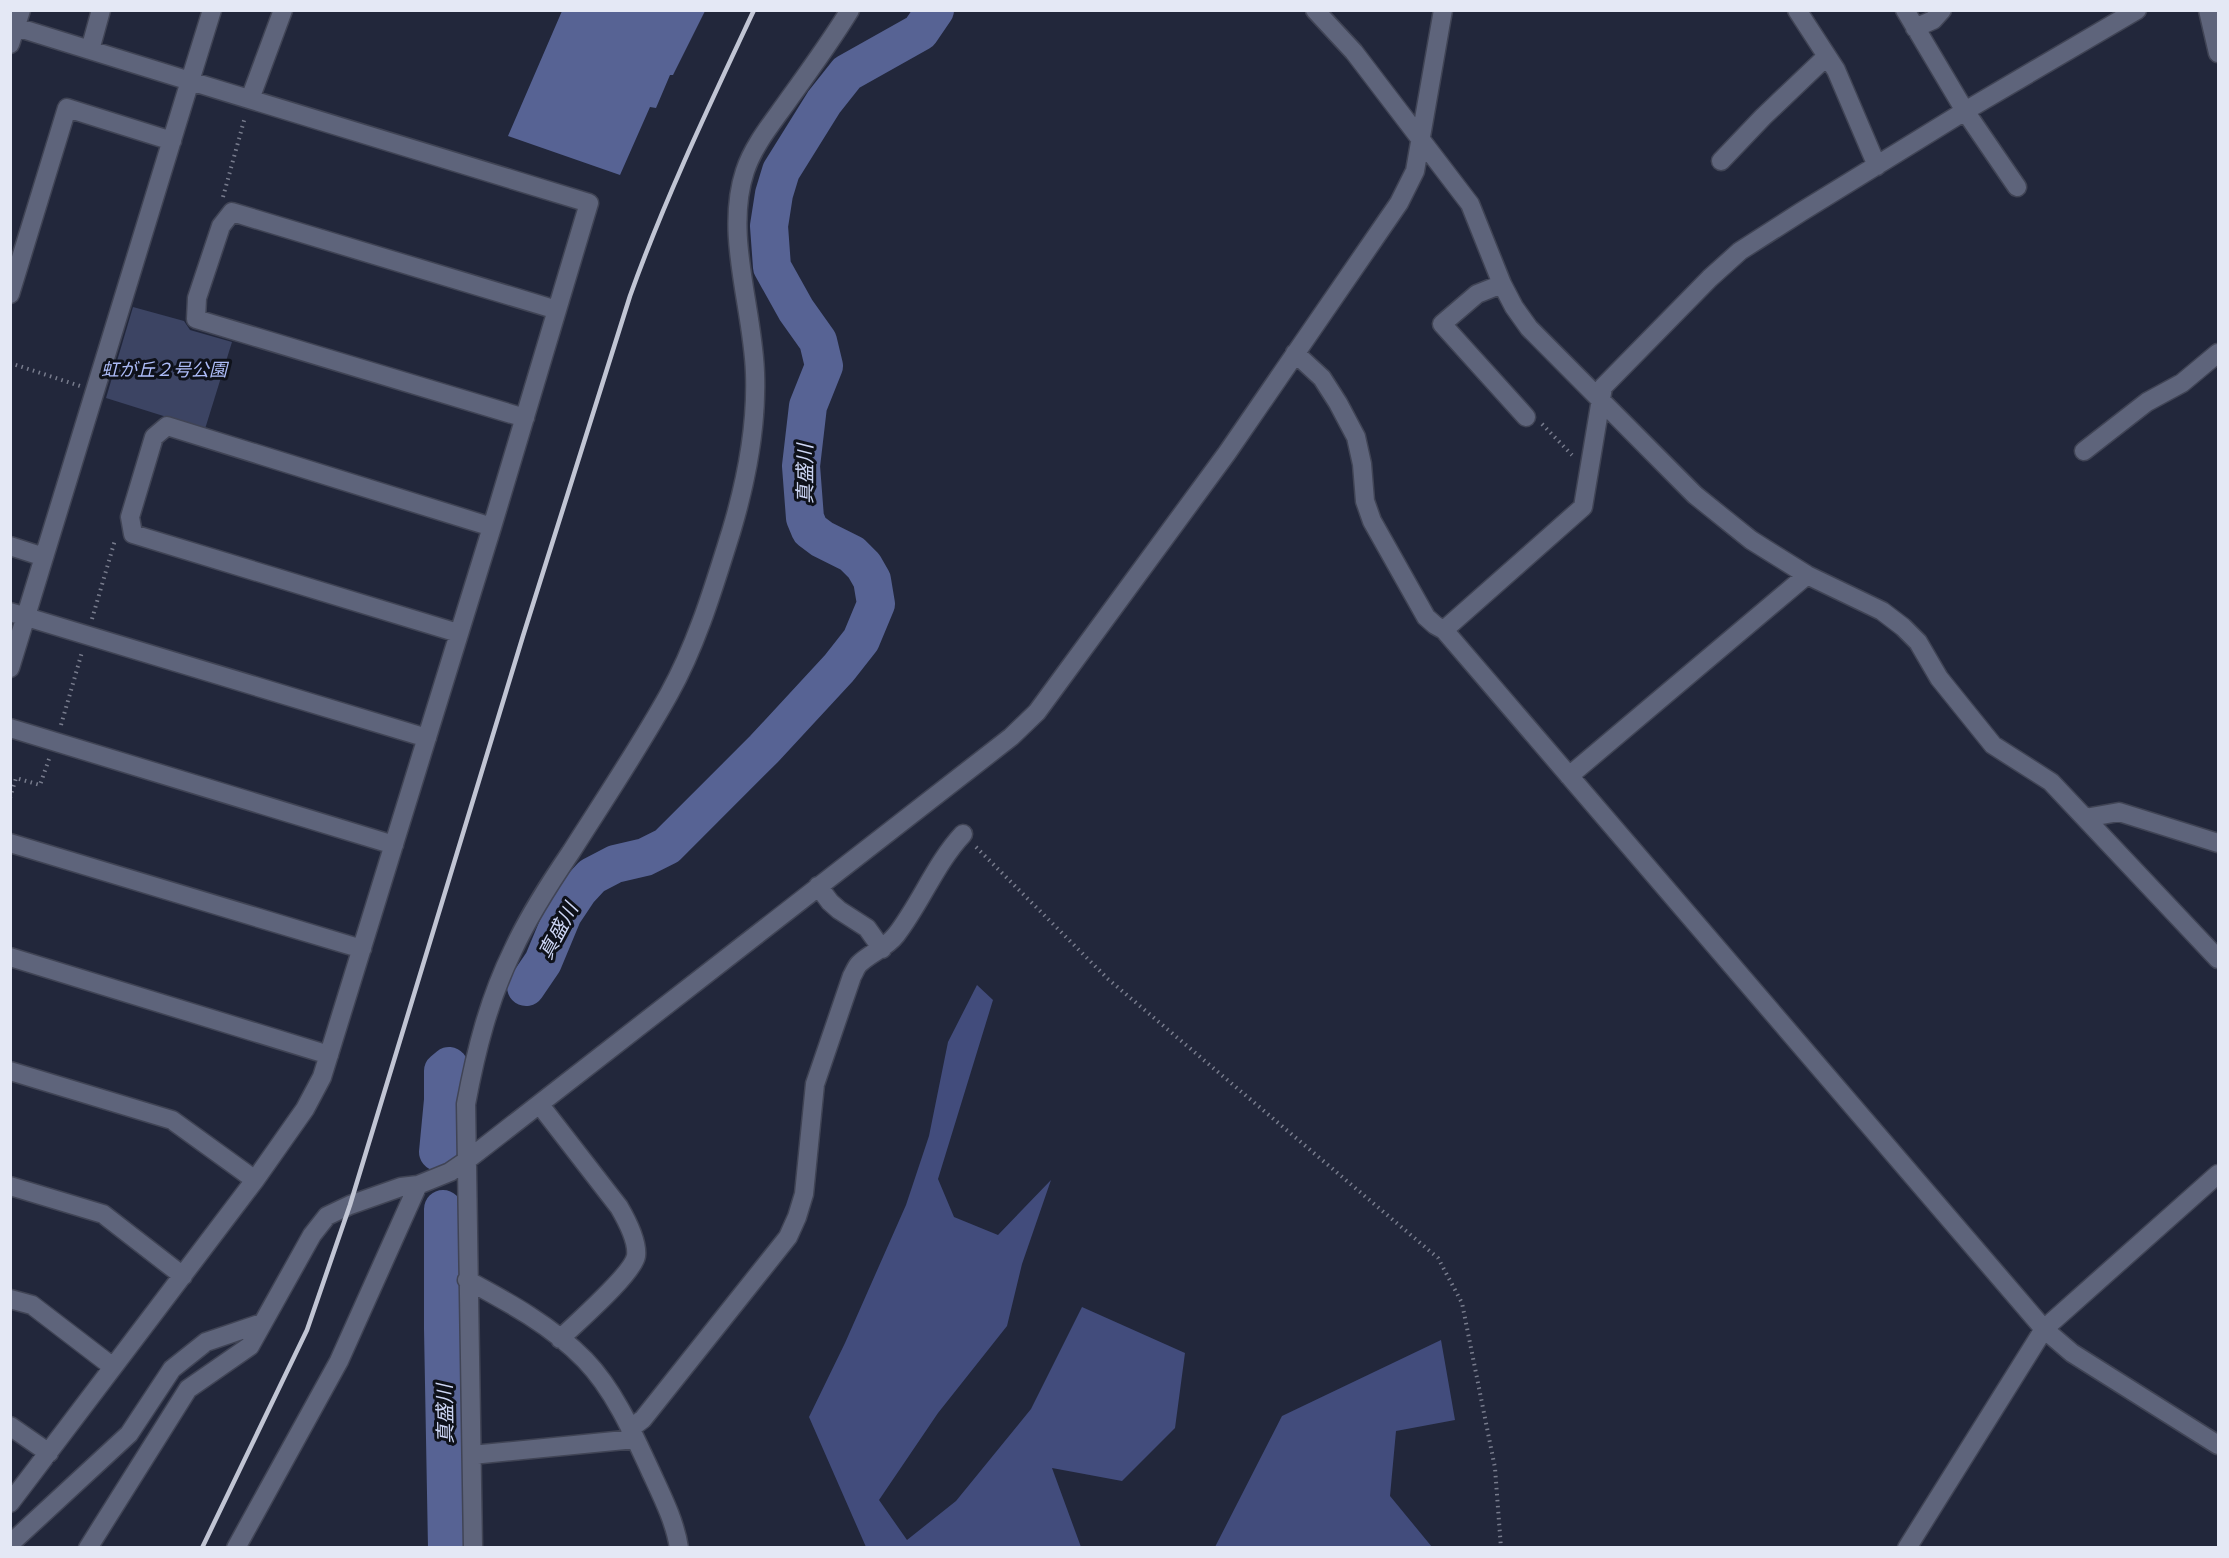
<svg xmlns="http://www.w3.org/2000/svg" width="2229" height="1558" font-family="'Roboto Serif','Noto Sans JP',serif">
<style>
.green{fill:#3c4463}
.forest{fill:#424c7c}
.water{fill:#576394}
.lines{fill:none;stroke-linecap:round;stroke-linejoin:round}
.river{stroke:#576394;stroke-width:38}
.minor-casing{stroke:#404455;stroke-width:21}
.path{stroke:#787c8d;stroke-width:4;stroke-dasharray:1.5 4.5;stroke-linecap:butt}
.minor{stroke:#5e647b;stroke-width:18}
.rail{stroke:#c1c5d4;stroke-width:4.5}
.labels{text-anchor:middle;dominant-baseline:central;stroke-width:6;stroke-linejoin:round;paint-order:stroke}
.park-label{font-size:18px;font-style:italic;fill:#adbcf8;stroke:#0e111a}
.water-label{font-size:20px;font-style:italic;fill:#cdd6f5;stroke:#0e111a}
</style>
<rect width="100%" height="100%" fill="#22273b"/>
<path class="green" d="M 133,307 L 184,321 L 190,330 L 232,342 L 205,429 L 106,398 Z"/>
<path class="forest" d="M 977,985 L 993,1000 L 938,1179 L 954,1217 L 998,1235 L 1051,1180 L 1022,1264 L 1007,1326 L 938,1413 L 879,1500 L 907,1540 L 956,1501 L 1031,1409 L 1082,1307 L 1185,1353 L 1175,1428 L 1122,1481 L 1052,1468 L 1081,1547 L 866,1547 L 809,1417 L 845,1343 L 906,1205 L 929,1136 L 948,1042 Z
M 1441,1340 L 1455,1420 L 1396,1431 L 1390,1496 L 1432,1547 L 1215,1547 L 1282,1416 Z"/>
<path class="water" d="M 562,11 L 705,11 L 673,75 L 670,75 L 656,108 L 650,107 L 620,175 L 508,136 Z"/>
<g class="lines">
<path class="river" d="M 526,987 L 543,962 L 563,914 L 579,890 L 592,876 L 615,864 L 645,857 L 667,846 L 764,749 L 839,668 L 861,640 L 876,604 L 872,580 L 864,566 L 852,554 L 822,539 L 810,530 L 805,518 L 801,466 L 808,406 L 824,366 L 818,341 L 796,310 L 772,267 L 769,226 L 774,194 L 781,171 L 824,102 L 847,73 L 920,32 L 935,10
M 438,1152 L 443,1100 L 443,1071 L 449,1066
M 443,1209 L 443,1329 L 447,1548"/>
<g class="minor-casing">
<path id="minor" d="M 1315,10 L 1354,52 L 1470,204 L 1502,284 L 1514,307 L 1529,328 L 1695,495 L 1751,540 L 1807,575 L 1882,611 L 1903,627 L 1918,642 L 1939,678 L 1993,745 L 2051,782 L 2218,959
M 1797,10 L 1836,70 L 1877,166
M 1905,10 L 1965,111 L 2017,187
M 2137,10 L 1965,111 L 1801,212 L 1740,251 L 1710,278 L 1603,387 L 1583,507 L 1444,630 L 2044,1329 L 2072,1353 L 2218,1445
M 2208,10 L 2218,53
M 16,27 L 90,50 L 101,10
M 1915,28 L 1933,20 L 1942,10
M 10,44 L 21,10
M 90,50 L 190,81 L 212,10
M 250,99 L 283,10
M 1721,161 L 1763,117 L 1827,56
M 1502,284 L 1477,294 L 1442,324 L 1526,417
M 10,294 L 67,108 L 172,141
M 1295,353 L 1322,378 L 1338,403 L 1356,437 L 1362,464 L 1365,501 L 1372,521 L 1426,617 L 1435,625 L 1444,630
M 525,418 L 196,319 L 197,298 L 221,226 L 232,212 L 557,310
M 2084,451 L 2147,402 L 2182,383 L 2218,353
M 10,546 L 44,557
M 10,612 L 427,738
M 458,633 L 133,534 L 130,517 L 154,437 L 167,426 L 492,527
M 10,668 L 190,81 L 589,203 L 492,527 L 322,1077 L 305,1109 L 255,1180 L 10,1503
M 10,728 L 394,845
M 1569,776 L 1807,575
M 2085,818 L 2119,812 L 2218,843
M 10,843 L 362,949
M 818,886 L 830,902 L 839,910 L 867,928 L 882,949
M 10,957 L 329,1055
M 10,1071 L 172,1120 L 255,1180
M 540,1105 L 619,1207 C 626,1219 638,1241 636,1256 C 633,1274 575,1324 560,1339
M 10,1186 L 103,1214 L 183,1276
M 467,1280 C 508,1302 552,1326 585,1360 C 614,1390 633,1433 650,1470 C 661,1494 675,1521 679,1548
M 10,1299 L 32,1305 L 113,1367
M 10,1426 L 49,1453
M 630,1429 L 643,1419 L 788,1237 L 797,1217 L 804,1194 L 815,1084 L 852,976 C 854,973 856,967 859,964 C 870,953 886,948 896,935 C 921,903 935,864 963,834
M 472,1455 L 635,1439
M 10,1544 L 129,1434 L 172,1369 L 206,1342 L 262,1323
M 88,1548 L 188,1389 L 250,1346 L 312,1235 L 327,1216 L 350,1205 L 401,1187 L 418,1185 L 450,1172 L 466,1161 L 1011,737 L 1037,712 L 1227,453 L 1399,203 L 1415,171 L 1443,10
M 236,1548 L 339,1361 L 418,1185
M 473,1548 L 466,1104 C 476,1050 489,999 513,950 C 529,915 550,883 571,852 C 604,800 639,748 669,694 C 697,644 714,586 731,532 C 747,479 757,427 755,373 C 753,308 724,234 745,171 C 754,144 773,122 789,99 C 810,70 831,41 850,10
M 1907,1548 L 2044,1329 L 2218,1174"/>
</g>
<path class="path" d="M 223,197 L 245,117
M 10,363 L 80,386
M 1542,424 L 1572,455
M 92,619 L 115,540
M 61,725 L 82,652
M 10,798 L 16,778 L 40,785 L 49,759
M 976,847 L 1108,979 L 1438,1258 L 1462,1303 L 1495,1468 L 1501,1548"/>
<use href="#minor" class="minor"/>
<path class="rail" d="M 202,1548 L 307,1330 L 350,1205 L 523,636 L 630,296 C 665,198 710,104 754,10"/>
</g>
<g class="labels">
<g class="park-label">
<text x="164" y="369">虹が丘２号公園</text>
</g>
<g class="water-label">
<text transform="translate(805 474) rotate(-90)">真盛川</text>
<text transform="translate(558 931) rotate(-62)">真盛川</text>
<text transform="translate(445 1414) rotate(-91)">真盛川</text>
</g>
</g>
<rect width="2229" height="1558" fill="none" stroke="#e4e8f5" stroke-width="24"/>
</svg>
